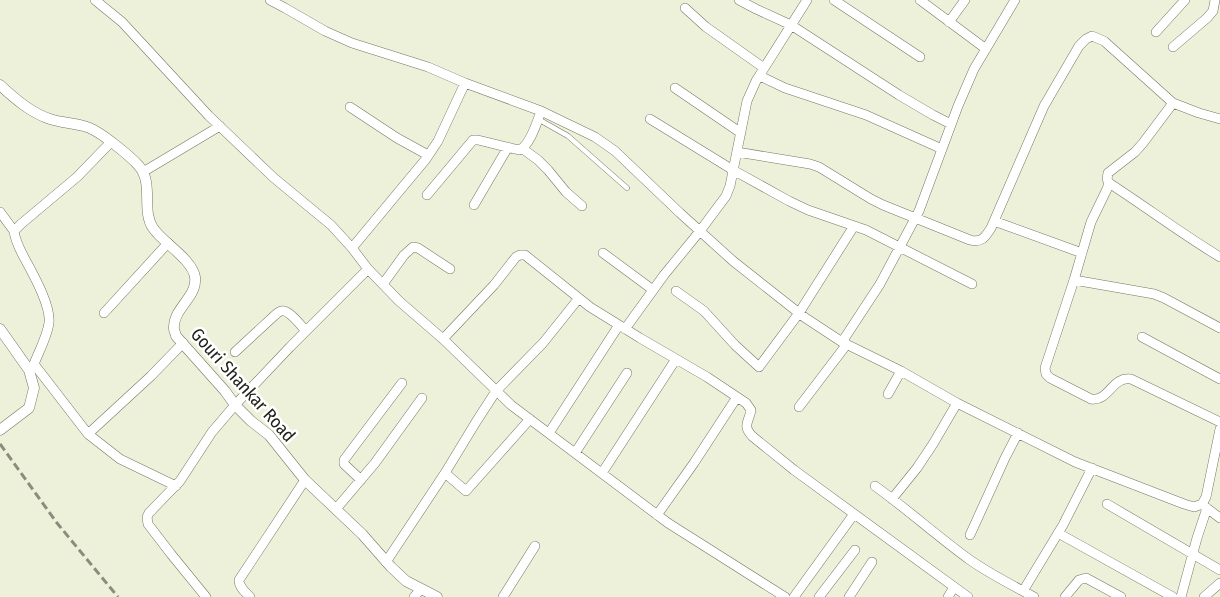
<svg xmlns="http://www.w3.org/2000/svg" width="1220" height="597" font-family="'Fira Sans Condensed',sans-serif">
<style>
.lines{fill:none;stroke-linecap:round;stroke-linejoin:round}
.service-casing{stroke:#747762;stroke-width:5.5}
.minor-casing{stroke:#747762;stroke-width:10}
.tertiary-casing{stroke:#747762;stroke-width:11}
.service{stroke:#fff;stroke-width:4.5}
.minor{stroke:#fff;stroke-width:9}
.tertiary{stroke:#fff;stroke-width:10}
.rail{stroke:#8a8d7c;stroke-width:3;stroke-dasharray:8 4;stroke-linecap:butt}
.labels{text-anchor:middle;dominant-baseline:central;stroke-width:5;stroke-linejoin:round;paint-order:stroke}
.street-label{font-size:18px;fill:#22241b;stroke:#fff}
</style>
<rect width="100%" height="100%" fill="#edf1d9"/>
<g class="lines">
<g class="service-casing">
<path id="service" d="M 538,119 L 568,136 L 627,188"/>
</g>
<g class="minor-casing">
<path id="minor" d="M 95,0 L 122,22 L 209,116 L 274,178 L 331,225 L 352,248 L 368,269 L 399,301 L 443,339 L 511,405 L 668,523 L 785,597
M 270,0 L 285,8 L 325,31 L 352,43 L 428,67 L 465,83 L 541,111 L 595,137 L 615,151 L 680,213 L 733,261 L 804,317 L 842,342 L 901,371 L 957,403 L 1075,462 L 1184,504 L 1194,507 L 1202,504 L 1206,497 L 1220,429
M 739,0 L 756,9 L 791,25 L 899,95 L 933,115 L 951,124
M 834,0 L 920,57
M 920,0 L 986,49
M 685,8 L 706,27 L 764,68
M 949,22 L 965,0
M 1156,32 L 1185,0
M 1173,47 L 1207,18 L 1213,11 L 1215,0
M 760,76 L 785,88 L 866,115 L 942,149
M 675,88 L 741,133
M 1173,103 L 1143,143 L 1135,152 L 1108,173 L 1107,179 L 1109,183 L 1107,189 L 1091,222 L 1074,280 L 1045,368 L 1046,374 L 1050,378 L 1091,399 C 1109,402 1112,376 1131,379 L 1220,422
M 350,107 L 397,138 L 428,155
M 650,119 L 733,170 L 789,201 L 808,210 L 866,230 L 972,284
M 523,149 L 538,160 L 548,170 L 566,192 L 582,206
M 737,152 L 810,164 L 819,167 L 871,199 L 883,205 L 970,240 C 982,243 985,237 991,228 L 1044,106 L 1079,46 L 1086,39 L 1092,36 L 1104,41 L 1173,103 L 1199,113 L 1220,119
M 143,172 L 220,126
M 1109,183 C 1146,207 1182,234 1220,257
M 427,195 L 473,140 L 478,140 L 519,150 C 530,146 537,122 541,111
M 474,205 L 508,147
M 0,212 L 14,231
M 994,221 L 1082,253
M 352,248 L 426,159 L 438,141 L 465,83
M 603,253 L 653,290
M 1074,280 L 1154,294 L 1164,298 L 1220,328
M 383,284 L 404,255 L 413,247 L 418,248 L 450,269
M 676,291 L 704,311 L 735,345 L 759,367 L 799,313 L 854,226
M 104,313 L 168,243
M 625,329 L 664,275 L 700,231 L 726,196 L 730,186 L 747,101 L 756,81 L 807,0
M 1142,337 L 1220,379
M 443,339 L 494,285 L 516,257 L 520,255 L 525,255 L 590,307 L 640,338 L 707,377 L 746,403 L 751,410 C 749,422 742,425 752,436 L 794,470 L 968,597
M 842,342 L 880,284 L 919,211 L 958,106 L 974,69 L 1015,0
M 235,352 L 274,316 C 276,314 278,312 281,311 C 289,309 301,326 306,331
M 888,394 L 901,371
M 799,407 L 847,344
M 549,433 L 619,325
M 88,434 L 34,364 C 39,351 47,337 49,323 C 51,306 34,276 26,261 C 21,252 15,241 14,231 L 21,224 L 77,177 L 111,142
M 575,453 L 627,373
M 445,473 L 476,422 L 496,391 L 543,343 L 579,298
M 602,473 L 676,359
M 361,480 L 344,464 L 344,460 L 402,383
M 176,486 L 120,459 L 88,434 L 151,376 L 183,343
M 875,486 C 907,509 937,536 970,560 C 990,574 1012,585 1034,597
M 892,499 L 917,468 L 933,444 L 957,403
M 1107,504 L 1220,570
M 1204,506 L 1220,518
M 336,509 L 375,463 L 422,398
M 657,515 L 694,463 L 737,397
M 1058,533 L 1173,597
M 970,535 L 1005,458 L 1018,433
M 386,562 L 445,473 L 466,491 L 530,419
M 1023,591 L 1063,525 L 1092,468
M 206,597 L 171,554 L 148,524 L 147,517 L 149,513 L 180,481 L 212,432 L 235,405 L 290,347 L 368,269
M 250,597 C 245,592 239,587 239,580 L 305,480
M 414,597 L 421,589
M 503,597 L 535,546
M 794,597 L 854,514
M 819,597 L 855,550
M 849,597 L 872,562
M 948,597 L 954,587
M 1065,597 L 1079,580 L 1086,578 L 1121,597
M 1181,597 L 1197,538 L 1207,508
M 1204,597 L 1220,583"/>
</g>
<g class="tertiary-casing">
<path id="tertiary" d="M 0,85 C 14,98 31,113 50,119 C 62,123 75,123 87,127 C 100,131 130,156 139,166 C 154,184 141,210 153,228 C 163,243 192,259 195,277 C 198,297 172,309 174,329 C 174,331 176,334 176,336 L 225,391 L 235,405 L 251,421 L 269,435 L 305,480 L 362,534 L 391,567 L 406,581 L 437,597
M 0,329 L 29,370 L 34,388 L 29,408 L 0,430"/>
</g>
<use href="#service" class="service"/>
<use href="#minor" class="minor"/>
<use href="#tertiary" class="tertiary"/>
<path class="rail" d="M 0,444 L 57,523 L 118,597"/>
</g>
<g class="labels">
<g class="street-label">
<text transform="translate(243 385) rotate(48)">Gouri Shankar Road</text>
</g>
</g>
</svg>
